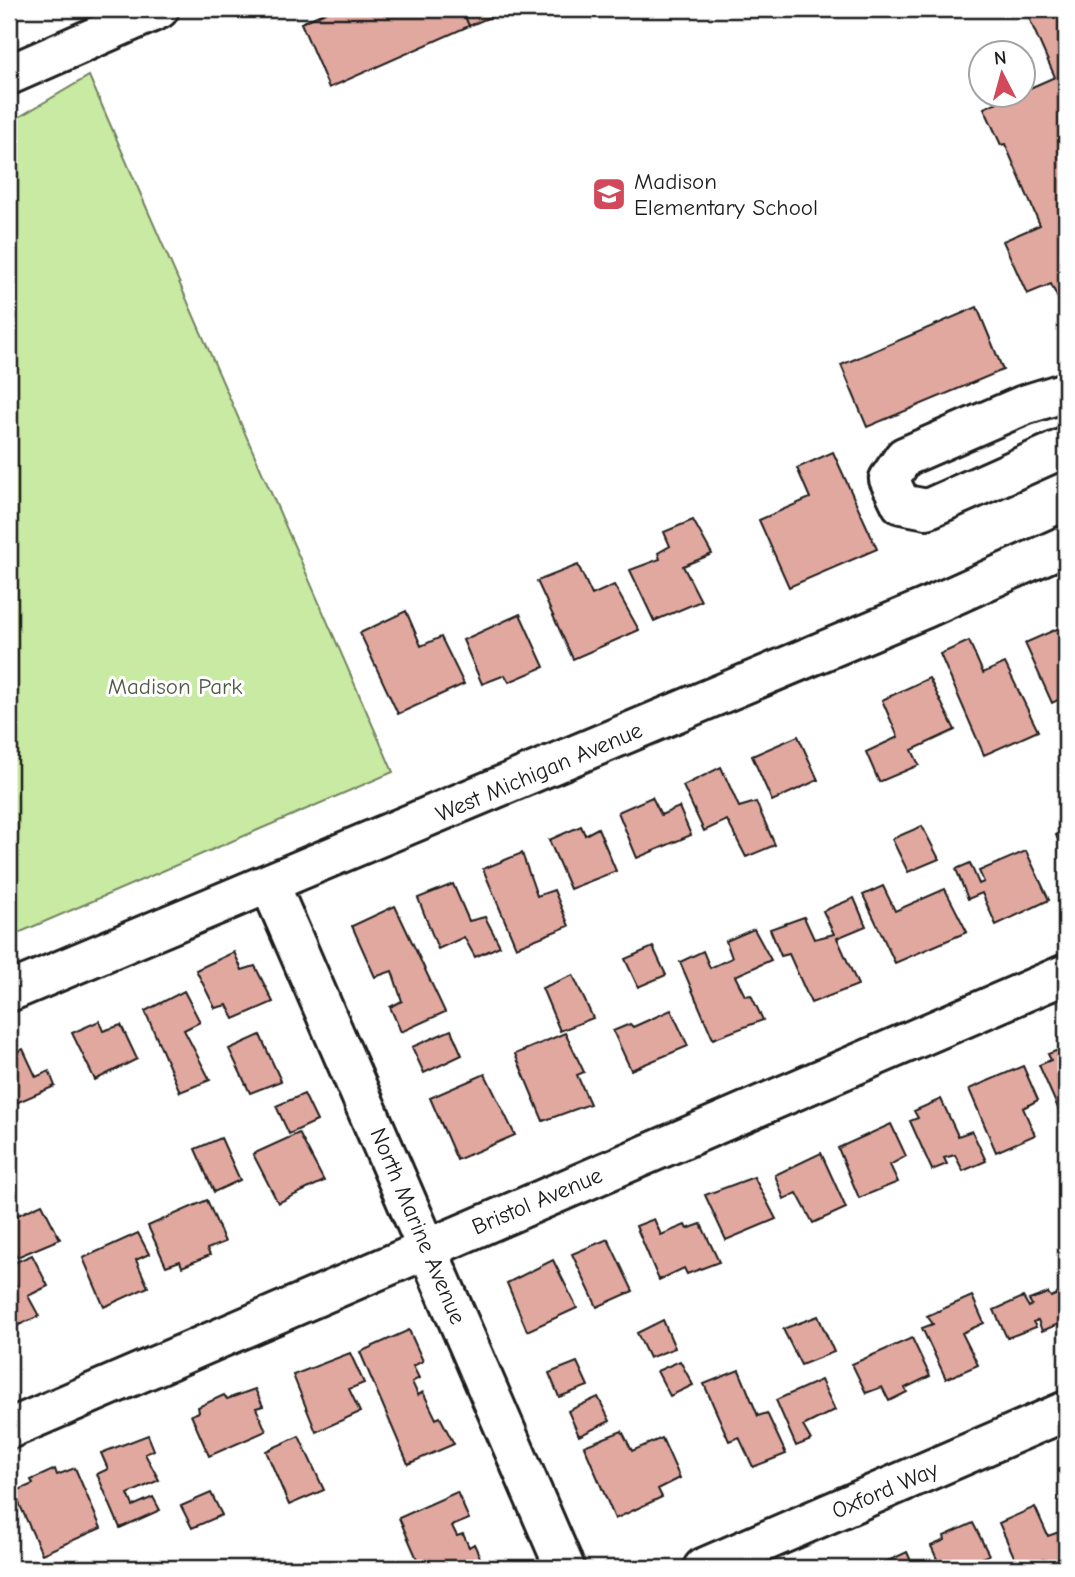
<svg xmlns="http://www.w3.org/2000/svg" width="1075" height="1577" font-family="'Comic Neue',sans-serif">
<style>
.green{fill:#c8eaa3;stroke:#728360;stroke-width:2}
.building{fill:#e1a89f;stroke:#1c1c1c;stroke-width:2}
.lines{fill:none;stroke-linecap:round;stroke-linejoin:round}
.minor-casing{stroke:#1c1c1c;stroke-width:44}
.minor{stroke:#fff;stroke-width:38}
.labels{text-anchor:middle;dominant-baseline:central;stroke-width:6;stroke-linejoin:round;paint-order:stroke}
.poi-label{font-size:23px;fill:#1c1c1c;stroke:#fff;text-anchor:start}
.park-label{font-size:23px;fill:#505a44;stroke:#fff}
.street-label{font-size:23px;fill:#1c1c1c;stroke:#fff}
</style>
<rect width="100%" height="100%" fill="#fff"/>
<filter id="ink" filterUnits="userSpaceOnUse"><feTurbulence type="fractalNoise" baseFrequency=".0143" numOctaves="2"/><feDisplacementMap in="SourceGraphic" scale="14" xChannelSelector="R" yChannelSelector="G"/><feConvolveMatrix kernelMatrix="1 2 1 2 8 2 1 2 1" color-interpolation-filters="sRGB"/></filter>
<g filter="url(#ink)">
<path class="green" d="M 89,76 L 393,772 L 9,937 L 9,123 Z"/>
<path class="building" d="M 332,9 L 462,9 L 469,26 L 329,88 L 301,23 Z
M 462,9 L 509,9 L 469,26 Z
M 1025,9 L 1066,9 L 1066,300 L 1060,303 L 1051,284 L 1027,294 L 1003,241 L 1040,225 L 1005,144 L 1001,145 L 984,108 L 1015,94 L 1023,94 L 1023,91 L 1055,77 Z
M 977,307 L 1003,370 L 867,427 L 841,365 Z
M 833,452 L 877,549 L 789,587 L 759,520 L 810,498 L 797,468 Z
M 693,520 L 712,554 L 683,566 L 701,601 L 654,621 L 630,570 L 660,559 L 658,553 L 670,546 L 664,532 Z
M 578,565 L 592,595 L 614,585 L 639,630 L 573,659 L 537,581 Z
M 406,611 L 421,646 L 441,637 L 464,684 L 398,714 L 360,633 Z
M 520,614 L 544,667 L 509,682 L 505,675 L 482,684 L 463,640 Z
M 1066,625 L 1066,696 L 1052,703 L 1025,643 Z
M 969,641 L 983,673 L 1005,663 L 1038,731 L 984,755 L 940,654 Z
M 929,678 L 955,730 L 912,750 L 919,765 L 879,782 L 866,752 L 898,737 L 882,700 Z
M 798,736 L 818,780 L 772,801 L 752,756 Z
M 721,767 L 739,807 L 756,802 L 775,845 L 746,857 L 727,820 L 704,831 L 683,786 Z
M 652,797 L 661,815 L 679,807 L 691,835 L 637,858 L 618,812 Z
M 581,826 L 585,835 L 598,828 L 616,871 L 570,889 L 549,840 Z
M 922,826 L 939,859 L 908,872 L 892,839 Z
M 1066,831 L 1066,859 L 1056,835 Z
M 1026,851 L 1049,900 L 996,925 L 982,893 L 968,899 L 956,869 L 970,863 L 979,884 L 984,882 L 979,871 Z
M 522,853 L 537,896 L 554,890 L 569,926 L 516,947 L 483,869 Z
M 453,884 L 469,921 L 485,917 L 500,946 L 475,957 L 464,937 L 438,949 L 418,898 Z
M 883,886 L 895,911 L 945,889 L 967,932 L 895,963 L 863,895 Z
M 854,898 L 866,926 L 837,938 L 858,985 L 811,1003 L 789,954 L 781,956 L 770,929 L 804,917 L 814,939 L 834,934 L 823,911 Z
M 395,906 L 445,1012 L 401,1032 L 390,1007 L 402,1001 L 392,971 L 375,977 L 352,926 Z
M 754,929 L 771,960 L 735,976 L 745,996 L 751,995 L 763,1020 L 713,1039 L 680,962 L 703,951 L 710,968 L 732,958 L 726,941 Z
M 653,947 L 666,975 L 638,987 L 625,959 Z
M 234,952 L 242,970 L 255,966 L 273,1002 L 234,1019 L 227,1005 L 215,1008 L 196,970 Z
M 573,975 L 593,1018 L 560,1031 L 542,988 Z
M 184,991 L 200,1022 L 184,1030 L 210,1080 L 180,1092 L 145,1011 Z
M 671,1010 L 688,1046 L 631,1070 L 613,1031 L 630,1024 L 633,1027 Z
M 99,1021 L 103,1031 L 121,1025 L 137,1059 L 95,1080 L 72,1033 Z
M 451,1030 L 462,1055 L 424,1073 L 412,1047 Z
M 565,1033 L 584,1072 L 577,1075 L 590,1104 L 543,1121 L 515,1054 Z
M 260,1035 L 281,1081 L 250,1093 L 229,1049 Z
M 1066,1047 L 1066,1124 L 1065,1124 L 1039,1065 L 1051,1060 L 1048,1054 Z
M 23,1049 L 36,1077 L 49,1071 L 55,1086 L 16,1103 L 9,1088 L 9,1056 Z
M 1023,1066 L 1038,1100 L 1023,1108 L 1035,1135 L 996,1152 L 969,1089 Z
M 485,1074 L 515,1135 L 457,1160 L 430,1098 Z
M 304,1094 L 317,1121 L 289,1134 L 276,1106 Z
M 941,1099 L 958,1136 L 972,1131 L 986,1161 L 963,1171 L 955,1155 L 944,1158 L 947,1164 L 932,1170 L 910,1121 L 918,1118 L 914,1111 Z
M 891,1124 L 906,1156 L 890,1165 L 898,1182 L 859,1198 L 838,1148 Z
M 299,1133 L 324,1181 L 278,1203 L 253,1154 Z
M 221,1138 L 240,1180 L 214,1192 L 195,1149 Z
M 821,1153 L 846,1208 L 813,1223 L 797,1193 L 784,1199 L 775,1175 Z
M 754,1177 L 776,1219 L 726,1240 L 705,1195 Z
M 207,1200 L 225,1242 L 207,1249 L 210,1255 L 182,1267 L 180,1261 L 166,1266 L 148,1226 Z
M 42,1204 L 60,1239 L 17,1257 L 9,1241 L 9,1219 Z
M 654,1219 L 661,1235 L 685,1225 L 687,1229 L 701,1224 L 719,1262 L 687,1274 L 684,1268 L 659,1280 L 636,1226 Z
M 138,1233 L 149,1254 L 136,1260 L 148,1287 L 104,1307 L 83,1258 Z
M 608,1239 L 633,1291 L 597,1307 L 572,1254 Z
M 32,1255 L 48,1286 L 28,1296 L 39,1316 L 12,1328 L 16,1337 L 9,1340 L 9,1289 L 16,1285 L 9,1265 Z
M 553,1260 L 577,1308 L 527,1331 L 507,1283 Z
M 1066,1290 L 1066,1321 L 1042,1331 L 1038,1320 L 1033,1322 L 1036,1327 L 1007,1338 L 994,1310 L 1023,1297 L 1029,1307 L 1032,1305 L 1029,1300 L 1048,1293 L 1051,1297 Z
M 972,1296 L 984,1323 L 962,1333 L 978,1365 L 946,1379 L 922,1328 L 933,1324 L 927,1316 Z
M 818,1316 L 834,1352 L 801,1365 L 783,1329 Z
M 663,1320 L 675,1348 L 649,1358 L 637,1333 Z
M 409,1330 L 423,1361 L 413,1366 L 419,1378 L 412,1382 L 418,1395 L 423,1392 L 436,1419 L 440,1417 L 454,1444 L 408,1464 L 360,1352 Z
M 912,1338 L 930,1376 L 905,1388 L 907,1392 L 889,1401 L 882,1387 L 866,1393 L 852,1364 Z
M 350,1353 L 364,1383 L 349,1389 L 360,1412 L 316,1432 L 293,1375 Z
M 680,1361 L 693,1385 L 670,1396 L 657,1371 Z
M 577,1362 L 588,1386 L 559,1397 L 549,1373 Z
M 739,1370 L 758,1416 L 767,1413 L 786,1454 L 753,1467 L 739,1437 L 729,1441 L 704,1384 Z
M 821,1380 L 835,1410 L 803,1426 L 811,1440 L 796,1446 L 776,1400 Z
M 255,1389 L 263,1406 L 256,1408 L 266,1431 L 209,1456 L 191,1415 L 199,1412 L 198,1407 L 224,1395 L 227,1399 Z
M 598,1397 L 610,1421 L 579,1436 L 568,1411 Z
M 622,1431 L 632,1451 L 662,1438 L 680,1478 L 658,1489 L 662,1497 L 615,1519 L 584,1446 Z
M 148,1435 L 154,1450 L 145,1454 L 159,1480 L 128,1494 L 133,1506 L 153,1497 L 160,1510 L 120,1528 L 97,1474 L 108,1469 L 101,1453 Z
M 299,1436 L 324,1490 L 289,1505 L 266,1451 Z
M 75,1468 L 101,1528 L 42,1554 L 14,1492 L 33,1484 L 31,1480 L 55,1469 L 57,1475 Z
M 457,1492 L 469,1519 L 452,1526 L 457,1536 L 463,1534 L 469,1547 L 474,1544 L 484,1566 L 421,1568 L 399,1518 Z
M 211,1493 L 222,1515 L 192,1528 L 181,1506 Z
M 1035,1507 L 1048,1536 L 1059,1532 L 1066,1548 L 1066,1568 L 1019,1568 L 999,1523 Z
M 973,1523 L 989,1555 L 976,1560 L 980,1568 L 941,1568 L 931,1546 L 945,1540 L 944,1536 Z
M 907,1552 L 914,1568 L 873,1568 Z"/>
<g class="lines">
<g class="minor-casing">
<path id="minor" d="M 9,75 L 159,9
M 1066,392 L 1024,405 L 904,457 L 889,479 L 901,504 L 927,509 L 1066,447
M 270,885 L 565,1568
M 9,992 L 926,608 L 1066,545
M 9,1429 L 1066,974
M 703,1568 L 1066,1411"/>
</g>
<use href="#minor" class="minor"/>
</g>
</g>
<defs>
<g id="school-square" transform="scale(1.75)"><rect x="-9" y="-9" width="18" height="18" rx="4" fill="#d1495b" stroke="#fff"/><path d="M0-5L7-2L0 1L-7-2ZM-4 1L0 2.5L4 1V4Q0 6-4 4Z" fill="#fff"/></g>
</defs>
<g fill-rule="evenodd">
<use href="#school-square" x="609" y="194"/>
</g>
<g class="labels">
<g class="poi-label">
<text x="634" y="181">Madison<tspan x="634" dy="26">Elementary School</tspan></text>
</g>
<g class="park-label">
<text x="175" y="686">Madison Park</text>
</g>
<g class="street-label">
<text transform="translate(539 772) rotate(-23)">West Michigan Avenue</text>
<text transform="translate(537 1201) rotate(-23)">Bristol Avenue</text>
<text transform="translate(418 1226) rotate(67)">North Marine Avenue</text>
<text transform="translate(885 1490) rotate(-23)">Oxford Way</text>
</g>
</g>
<rect width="1075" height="1577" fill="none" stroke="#fff" stroke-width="35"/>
<rect x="18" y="18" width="1040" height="1542" fill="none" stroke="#1c1c1c" stroke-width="2.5" filter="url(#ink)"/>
<g transform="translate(1002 74) rotate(354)"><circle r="33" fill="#ffffff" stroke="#a4a4a4" stroke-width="2"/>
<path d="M0-5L12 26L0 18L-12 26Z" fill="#d1495b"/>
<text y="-10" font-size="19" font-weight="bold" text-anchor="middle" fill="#1c1c1c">N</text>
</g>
</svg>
